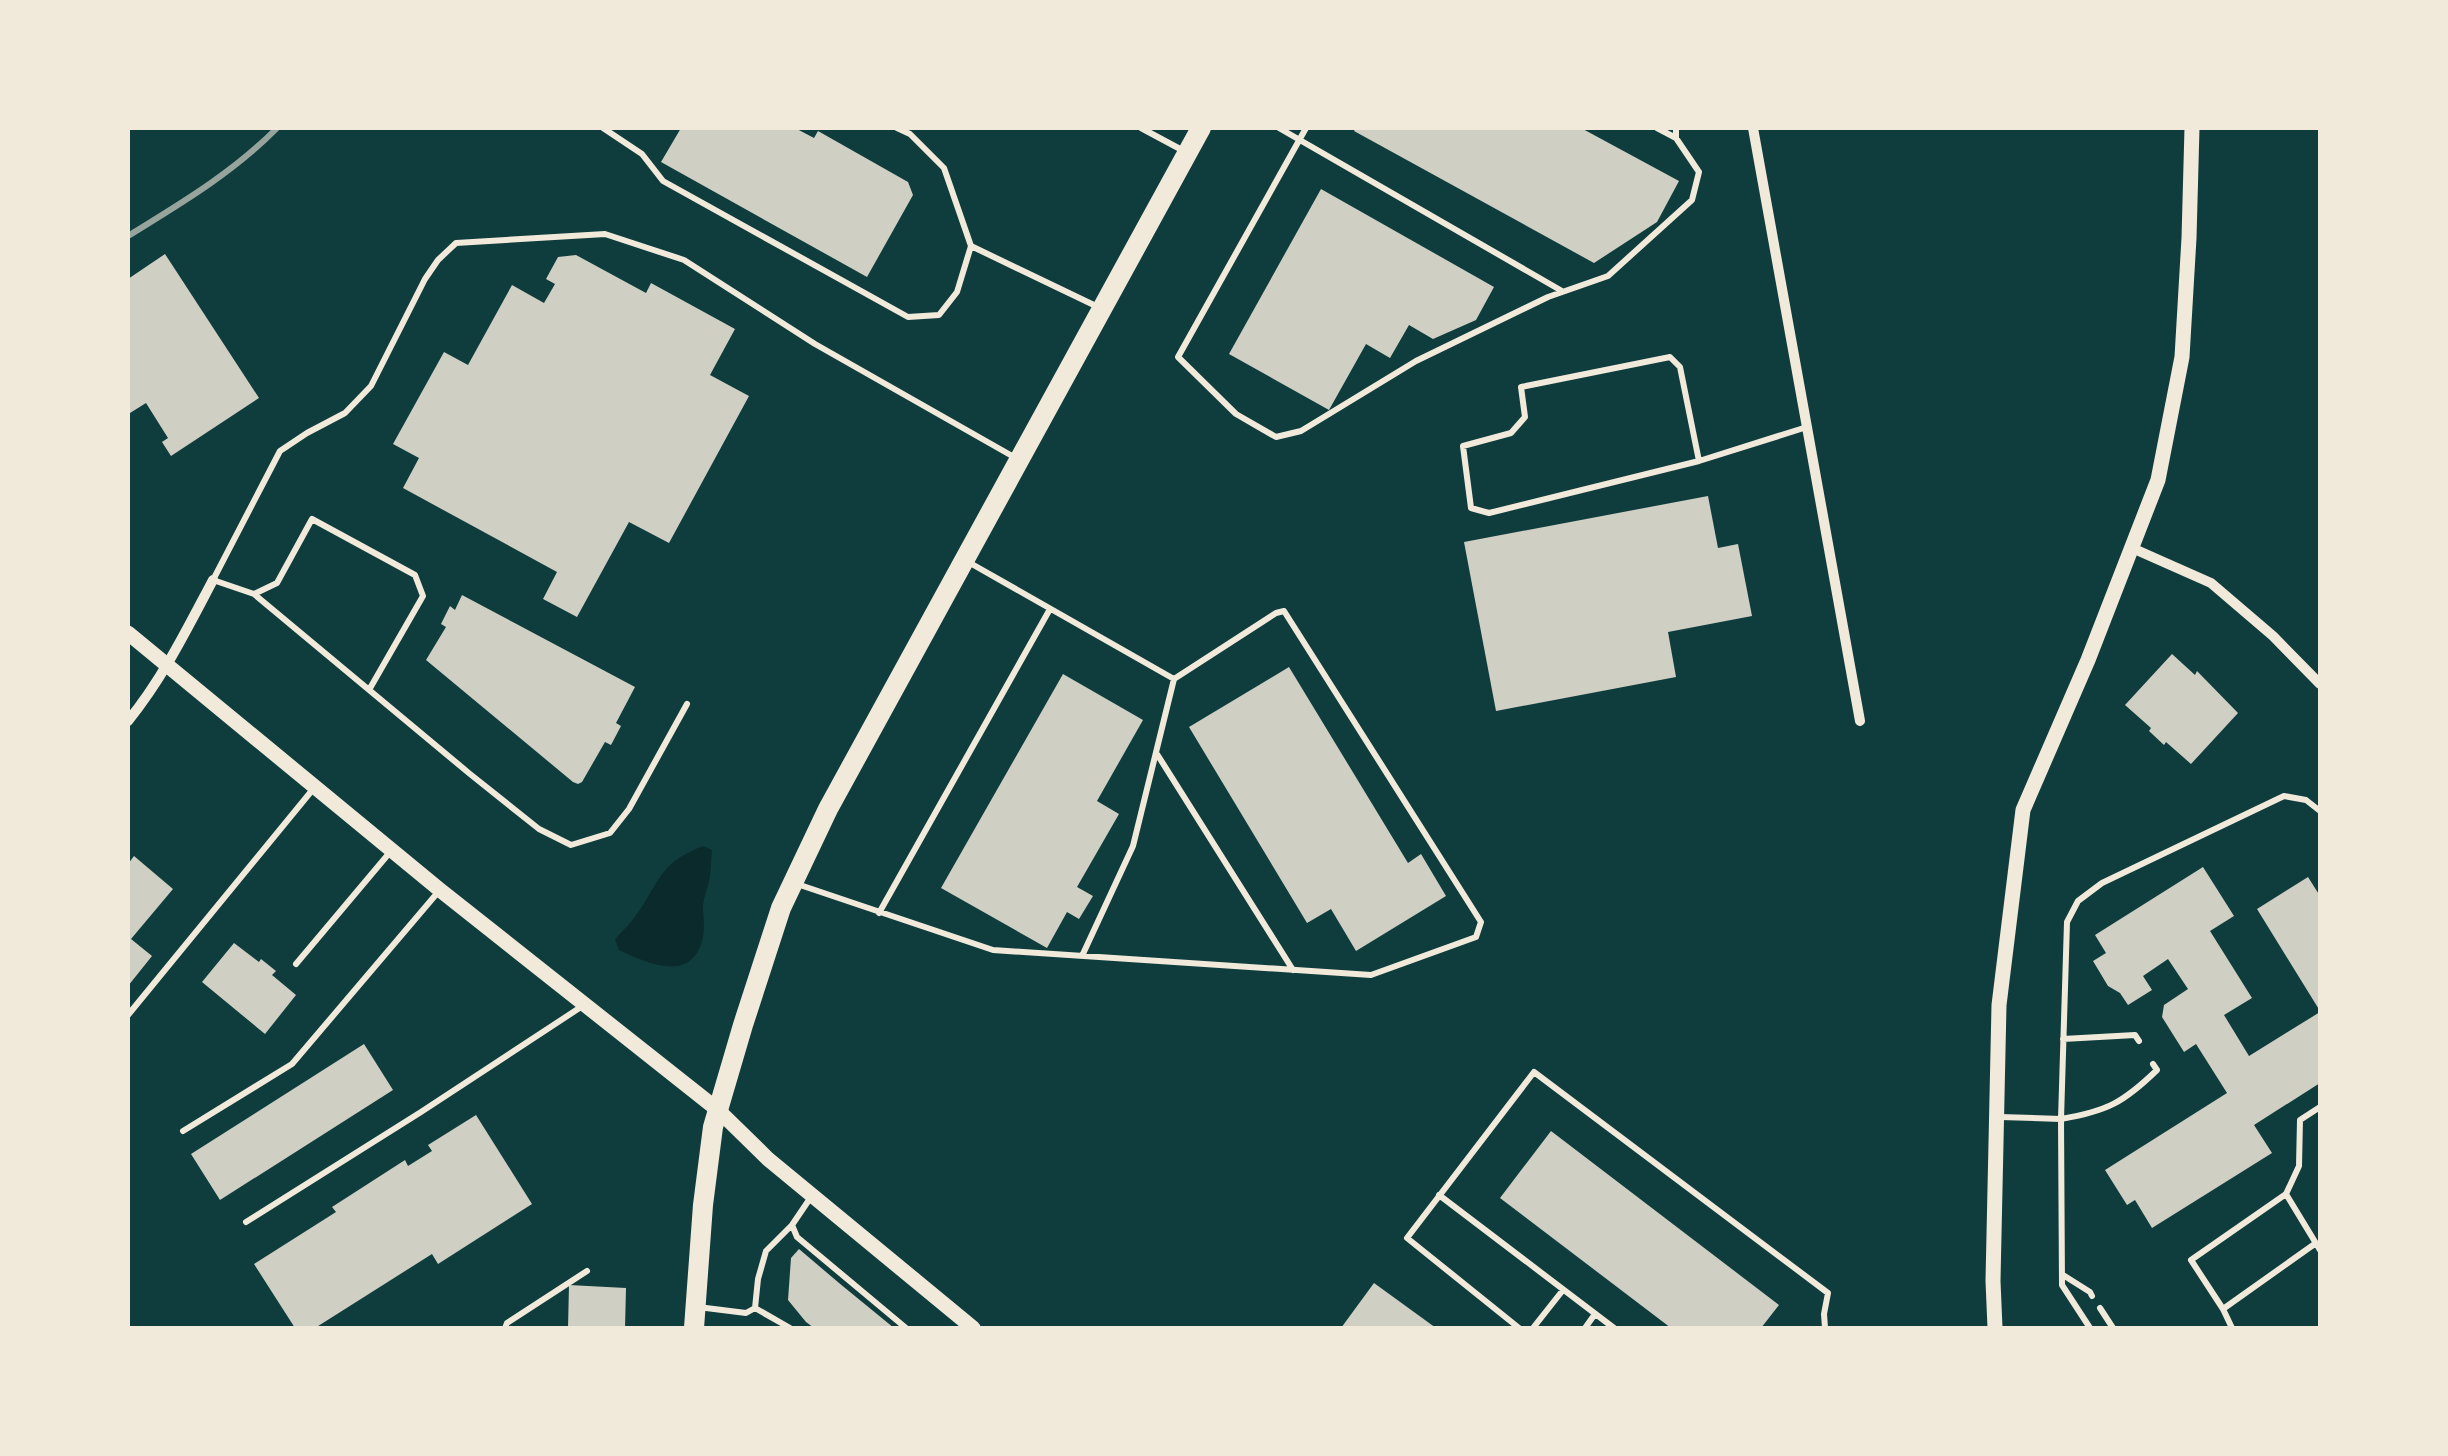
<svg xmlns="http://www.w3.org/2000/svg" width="2448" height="1456" font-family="'Titillium Web',sans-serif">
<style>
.water{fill:#0a2a2b}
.building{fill:#cfcfc3}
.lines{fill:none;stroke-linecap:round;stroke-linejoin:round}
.service{stroke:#f1e9da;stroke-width:6}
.minor{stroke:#f1e9da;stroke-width:10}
.tertiary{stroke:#f1e9da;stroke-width:15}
.primary{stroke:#f1e9da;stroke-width:20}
.rail{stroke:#97a49c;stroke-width:6}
</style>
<rect width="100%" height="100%" fill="#0f3d3e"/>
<path class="water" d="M 703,846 L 712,850 C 711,860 711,871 709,882 C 707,889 704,897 703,905 C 703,915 705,926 703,937 C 693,984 649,964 619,950 L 615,939 C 625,929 634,919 641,908 C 663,874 662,863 703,846 Z"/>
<path class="building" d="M 681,128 L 787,128 L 791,130 L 795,128 L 814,138 L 818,131 L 908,182 L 913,195 L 867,277 L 661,162 Z
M 1356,128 L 1581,128 L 1679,181 L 1657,222 L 1594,263 L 1354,131 Z
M 1321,189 L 1494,287 L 1476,320 L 1433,339 L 1409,325 L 1390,358 L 1366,344 L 1329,410 L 1229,354 Z
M 165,254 L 259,398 L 171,456 L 162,442 L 168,438 L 146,403 L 130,413 L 128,408 L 128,279 Z
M 576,255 L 646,293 L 651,283 L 735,329 L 710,375 L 749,396 L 669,543 L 629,522 L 577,617 L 543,599 L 557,572 L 403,488 L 419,458 L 393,444 L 444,352 L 468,365 L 512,285 L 544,303 L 555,284 L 546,279 L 558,257 Z
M 1708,496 L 1718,548 L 1738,544 L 1752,616 L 1668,632 L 1676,677 L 1496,711 L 1464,542 Z
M 462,595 L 635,687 L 616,723 L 621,726 L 611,745 L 605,742 L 582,782 L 578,784 L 573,782 L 426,660 L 446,627 L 441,624 L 450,606 L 455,610 Z
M 2172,654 L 2195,675 L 2197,671 L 2238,713 L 2191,764 L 2166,742 L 2164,745 L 2149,731 L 2151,728 L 2125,705 Z
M 1289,667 L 1408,863 L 1421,854 L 1446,896 L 1356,951 L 1331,909 L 1307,923 L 1189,727 Z
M 1063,674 L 1143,720 L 1097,801 L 1119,814 L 1077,887 L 1093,896 L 1079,919 L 1067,912 L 1047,948 L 941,888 Z
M 134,856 L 173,889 L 131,939 L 152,956 L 128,986 L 128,864 Z
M 2203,867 L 2234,916 L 2210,931 L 2252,998 L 2224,1015 L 2249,1056 L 2320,1012 L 2320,1083 L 2254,1125 L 2272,1153 L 2152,1228 L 2135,1200 L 2127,1205 L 2105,1170 L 2227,1093 L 2196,1044 L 2184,1052 L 2162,1017 L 2164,1005 L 2188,989 L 2168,959 L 2143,976 L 2152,990 L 2128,1005 L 2120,993 L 2108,986 L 2093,961 L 2106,953 L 2095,935 Z
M 2308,877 L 2320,896 L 2320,1011 L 2257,909 Z
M 234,943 L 259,962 L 261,959 L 276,971 L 272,975 L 296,995 L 265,1034 L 202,982 Z
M 364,1044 L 393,1090 L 220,1200 L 191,1154 Z
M 476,1115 L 532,1204 L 438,1264 L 432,1254 L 315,1328 L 295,1328 L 254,1264 L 336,1212 L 332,1207 L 405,1160 L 408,1166 L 432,1151 L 428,1145 Z
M 1551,1131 L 1779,1305 L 1761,1328 L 1671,1328 L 1500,1198 Z
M 799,1249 L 839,1283 L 894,1328 L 814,1328 L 806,1322 L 788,1300 L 791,1258 Z
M 1374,1283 L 1436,1328 L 1341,1328 Z
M 569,1285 L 626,1288 L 625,1328 L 568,1328 Z"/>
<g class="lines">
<path class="service" d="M 603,128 L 642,154 L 663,181 L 908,317 L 939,315 L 957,292 L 971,246 L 944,168 L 910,134 L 897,128
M 1141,128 L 1182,150
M 1279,128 L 1562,291
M 1306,128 L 1178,357 L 1236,414 L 1276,437 L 1301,431 L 1416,361 L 1548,297 L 1608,276 L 1692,200 L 1699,172 L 1676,138 L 1657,128
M 1676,138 L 1676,128
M 971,246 L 1096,306
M 1699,461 L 1680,367 L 1670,357 L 1521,387 L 1525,417 L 1511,433 L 1463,446 L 1471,508 L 1489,513 L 1699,461 L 1807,427
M 254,594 L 277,583 L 312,519 L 415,575 L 423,596 L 369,690
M 687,704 L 629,809 L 610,833 L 571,845 L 539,829 L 470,774 L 254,594 L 213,580 L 280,451 L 307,433 L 345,413 L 371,386 L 425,279 L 438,260 L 456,243 L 605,234 L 684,260 L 815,344 L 1014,457
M 1157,754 L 1293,970
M 797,884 L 993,950 L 1371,975 L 1476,937 L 1481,922 L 1284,611 L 1276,613 L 1174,679 L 970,563
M 879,913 L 1050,609
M 1082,956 L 1133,846 L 1174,679
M 296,964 L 391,851
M 128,1015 L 314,788
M 2063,1039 L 2135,1035 L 2139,1041
M 2153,1064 L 2157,1070 C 2123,1103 2107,1111 2061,1119 L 2067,922 L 2078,901 L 2102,883 L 2284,796 L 2306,800 L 2320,811
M 2000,1117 L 2061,1119 L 2062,1285 L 2090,1328
M 183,1131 L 292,1064 L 439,891
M 2286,1194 L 2320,1250
M 1439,1195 L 1614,1328
M 811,1197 L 792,1225 L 797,1237 L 906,1328
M 246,1222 L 421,1112 L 584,1005
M 2316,1243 L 2223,1309 L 2191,1260 L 2286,1194 L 2299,1166 L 2300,1120 L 2320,1107
M 2063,1275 L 2090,1292 L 2092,1296
M 698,1307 L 746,1313 L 755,1308 L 758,1279 L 766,1251 L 792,1225
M 755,1308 L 790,1328
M 2100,1308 L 2113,1328
M 2223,1309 L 2232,1328
M 505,1328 L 507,1323 L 587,1271
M 1519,1328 L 1407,1238 L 1534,1072 L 1828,1293 L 1824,1314 L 1825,1328
M 1533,1328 L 1563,1290
M 1585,1328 L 1595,1314"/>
<path class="minor" d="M 1753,128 L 1860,721
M 2132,548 L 2211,583 L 2273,636 L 2320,684
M 128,721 C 163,678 187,629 213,580"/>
<path class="tertiary" d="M 128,633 L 440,890 L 718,1110 L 768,1159 L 973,1328
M 1995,1328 L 1993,1281 L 1999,1005 L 2023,810 L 2088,660 L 2158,480 L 2182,357 L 2189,238 L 2192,128"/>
<path class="primary" d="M 694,1328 L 703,1205 L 713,1127 L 743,1025 L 781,908 L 828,809 L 1201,128"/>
<path class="rail" d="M 128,236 C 180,204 234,172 277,128"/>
</g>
<rect width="2448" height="1456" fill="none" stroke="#f1e9da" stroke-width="260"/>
</svg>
